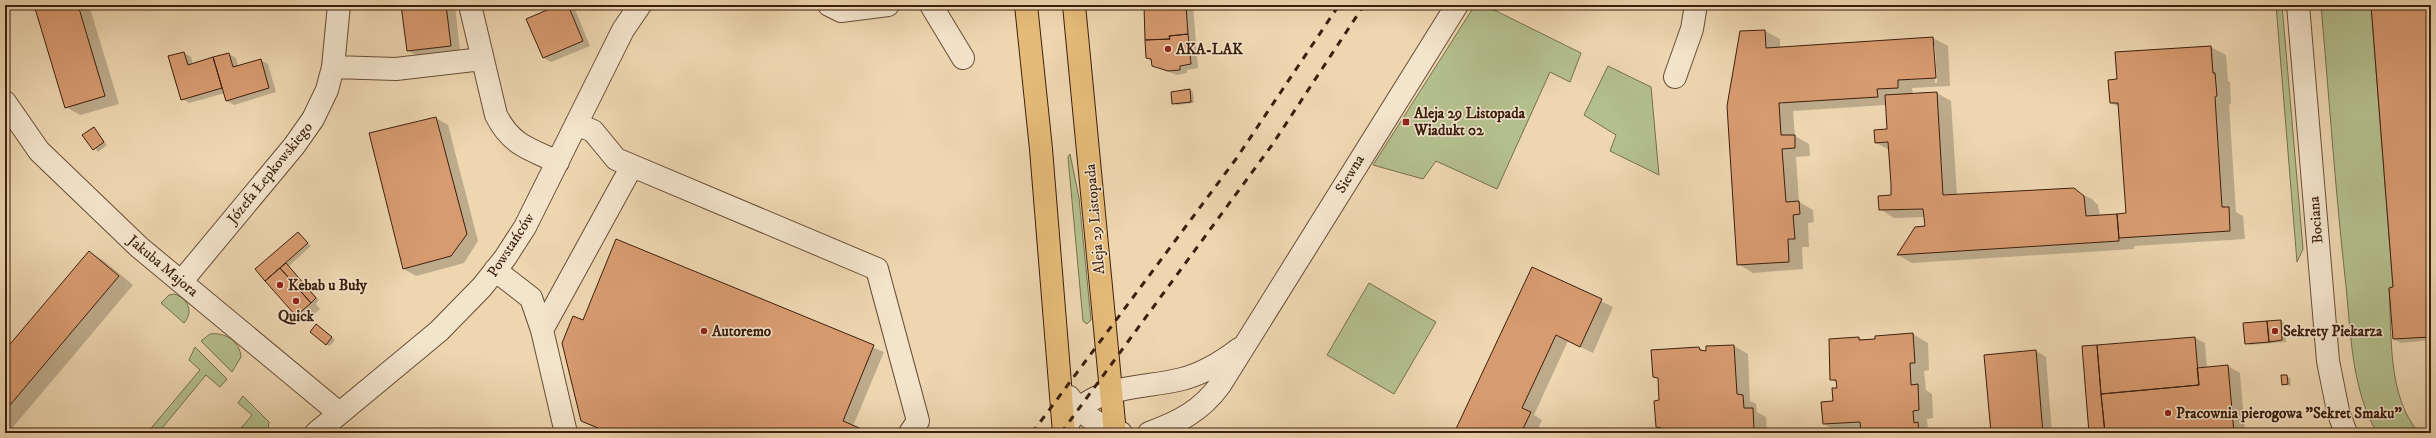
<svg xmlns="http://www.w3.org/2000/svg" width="2436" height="438" font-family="'IM FELL DW Pica',serif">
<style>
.green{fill:#b4bf8e;stroke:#786f4e}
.shadow{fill:#0003;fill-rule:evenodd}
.building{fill:#d89b70;stroke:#3c1f0e}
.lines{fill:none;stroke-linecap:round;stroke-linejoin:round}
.minor-casing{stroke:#684d36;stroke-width:24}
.major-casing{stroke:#3c1f0e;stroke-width:24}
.minor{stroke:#f3e4cc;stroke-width:22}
.major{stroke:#e6bb78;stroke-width:22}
.rail{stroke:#3c1f0e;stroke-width:3;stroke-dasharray:7 7;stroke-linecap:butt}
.poi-dot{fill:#8f2418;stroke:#f3e4cc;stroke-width:1.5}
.labels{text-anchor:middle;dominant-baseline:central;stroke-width:3;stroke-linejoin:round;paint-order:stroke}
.poi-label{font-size:15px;font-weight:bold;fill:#3c1f0e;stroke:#f3e4cc;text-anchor:start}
.street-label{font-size:15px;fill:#3c1f0e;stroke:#f3e4cc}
</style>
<rect width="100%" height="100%" fill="#edd6b0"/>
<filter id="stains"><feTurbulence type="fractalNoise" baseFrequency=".005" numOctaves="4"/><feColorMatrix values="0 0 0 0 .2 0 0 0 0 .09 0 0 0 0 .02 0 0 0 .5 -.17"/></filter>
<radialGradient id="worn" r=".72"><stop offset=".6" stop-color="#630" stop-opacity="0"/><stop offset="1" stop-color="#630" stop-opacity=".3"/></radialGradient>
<path class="green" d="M 1475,5 L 1484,5 L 1581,53 L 1570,82 L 1550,72 L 1497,189 L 1436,161 L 1423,179 L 1373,165 Z
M 2276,5 L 2282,5 L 2303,249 L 2297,262 Z
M 2321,5 L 2371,5 L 2393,287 L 2389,288 C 2392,335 2387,396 2419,433 L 2377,433 C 2350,386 2351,329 2345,277 C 2335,186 2329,96 2321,5 Z
M 1608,66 L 1651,87 L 1659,175 L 1610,151 L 1616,135 L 1584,115 Z
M 1070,154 L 1079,198 L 1091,320 L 1087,324 L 1083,321 L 1068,157 Z
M 1369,283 L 1436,322 L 1394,394 L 1327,355 Z
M 174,294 C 188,298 194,312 184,323 L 161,303 L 169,295 Z
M 210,334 C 225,332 240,341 241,357 L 232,372 L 201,341 Z
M 195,347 L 227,379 L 220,387 L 206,375 L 158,433 L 147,433 L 200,370 L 189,360 Z
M 243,396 L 269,422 L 268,429 L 264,433 L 237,433 L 252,415 L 238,403 Z"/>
<path class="shadow" d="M 35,5 L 89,5 L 119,104 L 80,115 L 66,107 Z
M 402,5 L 455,5 L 460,51 L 418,56 L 408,51 Z
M 562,5 L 574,7 L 590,46 L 551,62 L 544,58 Z
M 1144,5 L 1193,5 L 1198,68 L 1187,70 L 1187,73 L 1177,75 L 1153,66 L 1152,61 L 1147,58 Z
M 2372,5 L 2431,5 L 2431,340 L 2401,343 L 2394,339 L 2394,288 Z
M 1765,31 L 1780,39 L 1780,48 L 1933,38 L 1948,46 L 1950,86 L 1912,88 L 1913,94 L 1937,93 L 1951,101 L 1957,195 L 2069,188 L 2092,199 L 2098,205 L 2100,216 L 2127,214 L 2119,107 L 2111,103 L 2118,80 L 2116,53 L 2211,47 L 2226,55 L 2228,81 L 2230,82 L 2231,104 L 2229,104 L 2236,212 L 2243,216 L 2245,239 L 2134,246 L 2134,249 L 1912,263 L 1898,255 L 1926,227 L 1925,217 L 1894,218 L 1880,209 L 1892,196 L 1889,150 L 1875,142 L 1888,130 L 1886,105 L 1793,111 L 1795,136 L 1809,144 L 1810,156 L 1796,157 L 1799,202 L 1813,210 L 1814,222 L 1808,223 L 1809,247 L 1802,247 L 1803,269 L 1753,273 L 1738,264 L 1741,32 ZM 1933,46 L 1935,46 L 1937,83 L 1935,83 Z
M 184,53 L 191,57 L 193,65 L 229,54 L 236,58 L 238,67 L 260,60 L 268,64 L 276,92 L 234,105 L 227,101 L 225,93 L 189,103 L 182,99 Z
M 1190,90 L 1193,92 L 1194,103 L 1177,105 L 1173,103 Z
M 436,118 L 448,125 L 478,241 L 464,263 L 416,276 L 404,269 L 371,134 Z
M 94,128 L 107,145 L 98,152 L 83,135 Z
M 298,233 L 311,246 L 289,266 L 319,300 L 316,304 L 320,309 L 307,321 L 297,315 L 256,269 Z
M 616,240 L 884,352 L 853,426 L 868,433 L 608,433 L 582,421 L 583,321 Z
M 90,252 L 104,261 L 133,285 L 8,433 L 5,433 L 5,352 Z
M 1532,268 L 1613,307 L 1593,353 L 1568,341 L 1534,415 L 1542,420 L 1536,433 L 1455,433 Z
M 2280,321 L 2284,323 L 2286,342 L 2250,345 L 2246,343 Z
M 320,327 L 335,340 L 330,346 L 326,344 Z
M 1913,334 L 1928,343 L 1929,370 L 1924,371 L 1926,390 L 1932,394 L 1933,418 L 1927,419 L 1928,429 L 1933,433 L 1862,433 L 1861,431 L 1838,432 L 1824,424 L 1834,402 L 1838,389 L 1837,383 L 1831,379 L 1830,340 L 1859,338 L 1864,341 Z
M 2195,338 L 2205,343 L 2207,368 L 2228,366 L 2240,373 L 2245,433 L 2090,433 L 2097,346 Z
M 1734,346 L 1748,354 L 1750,401 L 1756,404 L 1757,412 L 1766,417 L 1767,433 L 1663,433 L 1662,429 L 1657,426 L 1660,401 L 1659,379 L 1654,377 L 1699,348 L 1707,353 L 1707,347 Z
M 2036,351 L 2046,357 L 2052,433 L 1992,433 Z
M 2286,376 L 2290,378 L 2291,386 L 2283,384 Z"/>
<path class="building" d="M 34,5 L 78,5 L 105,96 L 65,108 Z
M 401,5 L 446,5 L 451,46 L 407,51 Z
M 559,5 L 568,5 L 583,41 L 543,58 L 526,19 Z
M 1144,5 L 1186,5 L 1188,34 L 1169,36 L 1170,39 L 1145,40 Z
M 2371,5 L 2431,5 L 2431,337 L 2393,339 L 2389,288 L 2393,287 Z
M 1765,30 L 1766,48 L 1933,37 L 1936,78 L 1898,80 L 1898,88 L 1877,89 L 1878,97 L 1779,103 L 1781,135 L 1795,135 L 1795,148 L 1782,149 L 1786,202 L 1799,201 L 1800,214 L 1793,215 L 1795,239 L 1788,239 L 1789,262 L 1737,265 L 1727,106 L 1740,31 Z
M 1188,34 L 1191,64 L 1180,66 L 1180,70 L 1168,71 L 1152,66 L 1151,59 L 1146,58 L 1145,40 L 1170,39 L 1169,36 Z
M 2211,46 L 2213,73 L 2215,73 L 2217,96 L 2215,97 L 2222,207 L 2229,207 L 2230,231 L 2119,238 L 2117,214 L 2126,213 L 2118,103 L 2110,103 L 2108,80 L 2117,79 L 2115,52 Z
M 184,52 L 188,65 L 213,57 L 222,88 L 181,100 L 168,56 Z
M 229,53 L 233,67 L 261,59 L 269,88 L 226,101 L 213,57 Z
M 1190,89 L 1191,102 L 1172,104 L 1171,92 Z
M 1937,92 L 1943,195 L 2074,188 L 2084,196 L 2086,216 L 2117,214 L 2119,241 L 1897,255 L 1915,227 L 1925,226 L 1923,209 L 1879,210 L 1878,196 L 1891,195 L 1891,184 L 1888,142 L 1875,143 L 1874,130 L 1887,129 L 1885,95 Z
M 436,117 L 467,234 L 451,256 L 403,269 L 369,133 Z
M 94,127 L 104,142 L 93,150 L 82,135 Z
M 298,232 L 308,243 L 265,281 L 255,269 Z
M 616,239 L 874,345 L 843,421 L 864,430 L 863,433 L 610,433 L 581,421 L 562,343 L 573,316 L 583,320 Z
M 89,251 L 119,276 L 5,411 L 5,350 Z
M 286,263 L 316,298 L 311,303 L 280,268 Z
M 1532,267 L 1602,299 L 1580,347 L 1556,335 L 1522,408 L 1531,412 L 1521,433 L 1454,433 Z
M 280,268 L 311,303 L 296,316 L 265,281 Z
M 2281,320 L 2282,340 L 2269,342 L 2267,321 Z
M 2267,321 L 2269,342 L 2245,344 L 2243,323 Z
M 316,324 L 332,337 L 326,345 L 310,332 Z
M 1913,333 L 1915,363 L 1910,363 L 1911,385 L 1918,384 L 1919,410 L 1913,411 L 1914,423 L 1918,422 L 1919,433 L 1861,433 L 1860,422 L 1823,424 L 1821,402 L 1833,401 L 1832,388 L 1837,388 L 1836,380 L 1830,380 L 1829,339 L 1859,337 L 1859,340 L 1875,339 L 1875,336 Z
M 2195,337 L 2199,385 L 2101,394 L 2097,345 Z
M 1734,345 L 1737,394 L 1743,395 L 1744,408 L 1753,408 L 1754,429 L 1722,431 L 1722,433 L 1662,433 L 1661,428 L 1656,427 L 1654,401 L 1659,400 L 1658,378 L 1653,377 L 1651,350 L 1699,347 L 1700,350 L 1706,351 L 1706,346 Z
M 2097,345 L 2101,394 L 2105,433 L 2089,433 L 2082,346 Z
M 2036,350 L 2043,433 L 1991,433 L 1984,355 Z
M 2228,365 L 2234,433 L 2105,433 L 2101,394 L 2199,385 L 2197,368 Z
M 2281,375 L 2287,375 L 2288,384 L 2282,385 Z"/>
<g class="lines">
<g class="minor-casing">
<path id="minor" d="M 470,5 L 496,115 C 511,145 529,149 558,162
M 829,5 L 841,11 L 888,5
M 931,5 L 963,58
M 2298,5 L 2328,361 L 2338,411 L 2346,433
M 333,67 L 396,69 L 482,59
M 1675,77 L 1692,29 L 1696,5
M 5,102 L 39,151 L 139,247 L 339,413
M 576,124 L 593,131 L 616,159 L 877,269 L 918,421 L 910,433
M 495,270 L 531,298 L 542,330
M 181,282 L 294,146 L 313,119 L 327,90 L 333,67 L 339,5
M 1069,397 C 1082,414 1100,427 1121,433
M 316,433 L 439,331 L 482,287 L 505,258 L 525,227 L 623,30 L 640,5
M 566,433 L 542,330 L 632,166
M 1064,433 C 1081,383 1140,390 1182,379 C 1202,374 1222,362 1239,349
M 1149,433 C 1179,422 1201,411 1220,385 L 1457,5"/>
</g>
<g class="major-casing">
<path id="major" d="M 1026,5 L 1041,149 L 1064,433
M 1074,5 L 1115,433"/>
</g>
<use href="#minor" class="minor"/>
<use href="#major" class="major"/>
<path class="rail" d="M 1032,433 L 1236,159 L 1339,5
M 1061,433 L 1272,145 L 1364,5"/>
</g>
<g class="poi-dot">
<circle cx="1168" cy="49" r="4"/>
<rect x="1402" y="118" width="8" height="8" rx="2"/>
<circle cx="280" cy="285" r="4"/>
<circle cx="296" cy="301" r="4"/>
<circle cx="704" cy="331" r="4"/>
<circle cx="2275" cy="331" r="4"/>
<circle cx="2168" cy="413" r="4"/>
</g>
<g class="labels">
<g class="poi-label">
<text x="1176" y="49">AKA-LAK</text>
<text x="1414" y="113">Aleja 29 Listopada<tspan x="1414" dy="17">Wiadukt 02</tspan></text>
<text x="288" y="285">Kebab u Buły</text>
<text x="296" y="316" text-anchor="middle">Quick</text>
<text x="712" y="331">Autoremo</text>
<text x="2283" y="331">Sekrety Piekarza</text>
<text x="2176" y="413">Pracownia pierogowa "Sekret Smaku"</text>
</g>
<g class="street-label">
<text transform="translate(270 173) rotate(-51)">Józefa Łepkowskiego</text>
<text transform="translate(1350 174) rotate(-59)">Siewna</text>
<text transform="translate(1095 219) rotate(-95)">Aleja 29 Listopada</text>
<text transform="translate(2316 220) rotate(-95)">Bociana</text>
<text transform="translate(511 245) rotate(-57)">Powstańców</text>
<text transform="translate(163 266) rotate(40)">Jakuba Majora</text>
</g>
</g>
<rect width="2436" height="438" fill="none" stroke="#edd6b0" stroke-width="20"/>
<rect x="6" y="6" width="2424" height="426" fill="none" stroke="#3c1f0e" stroke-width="2"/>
<rect x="10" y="10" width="2416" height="418" fill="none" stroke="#3c1f0e"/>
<rect width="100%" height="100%" filter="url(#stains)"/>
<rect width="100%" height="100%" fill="url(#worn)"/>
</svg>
